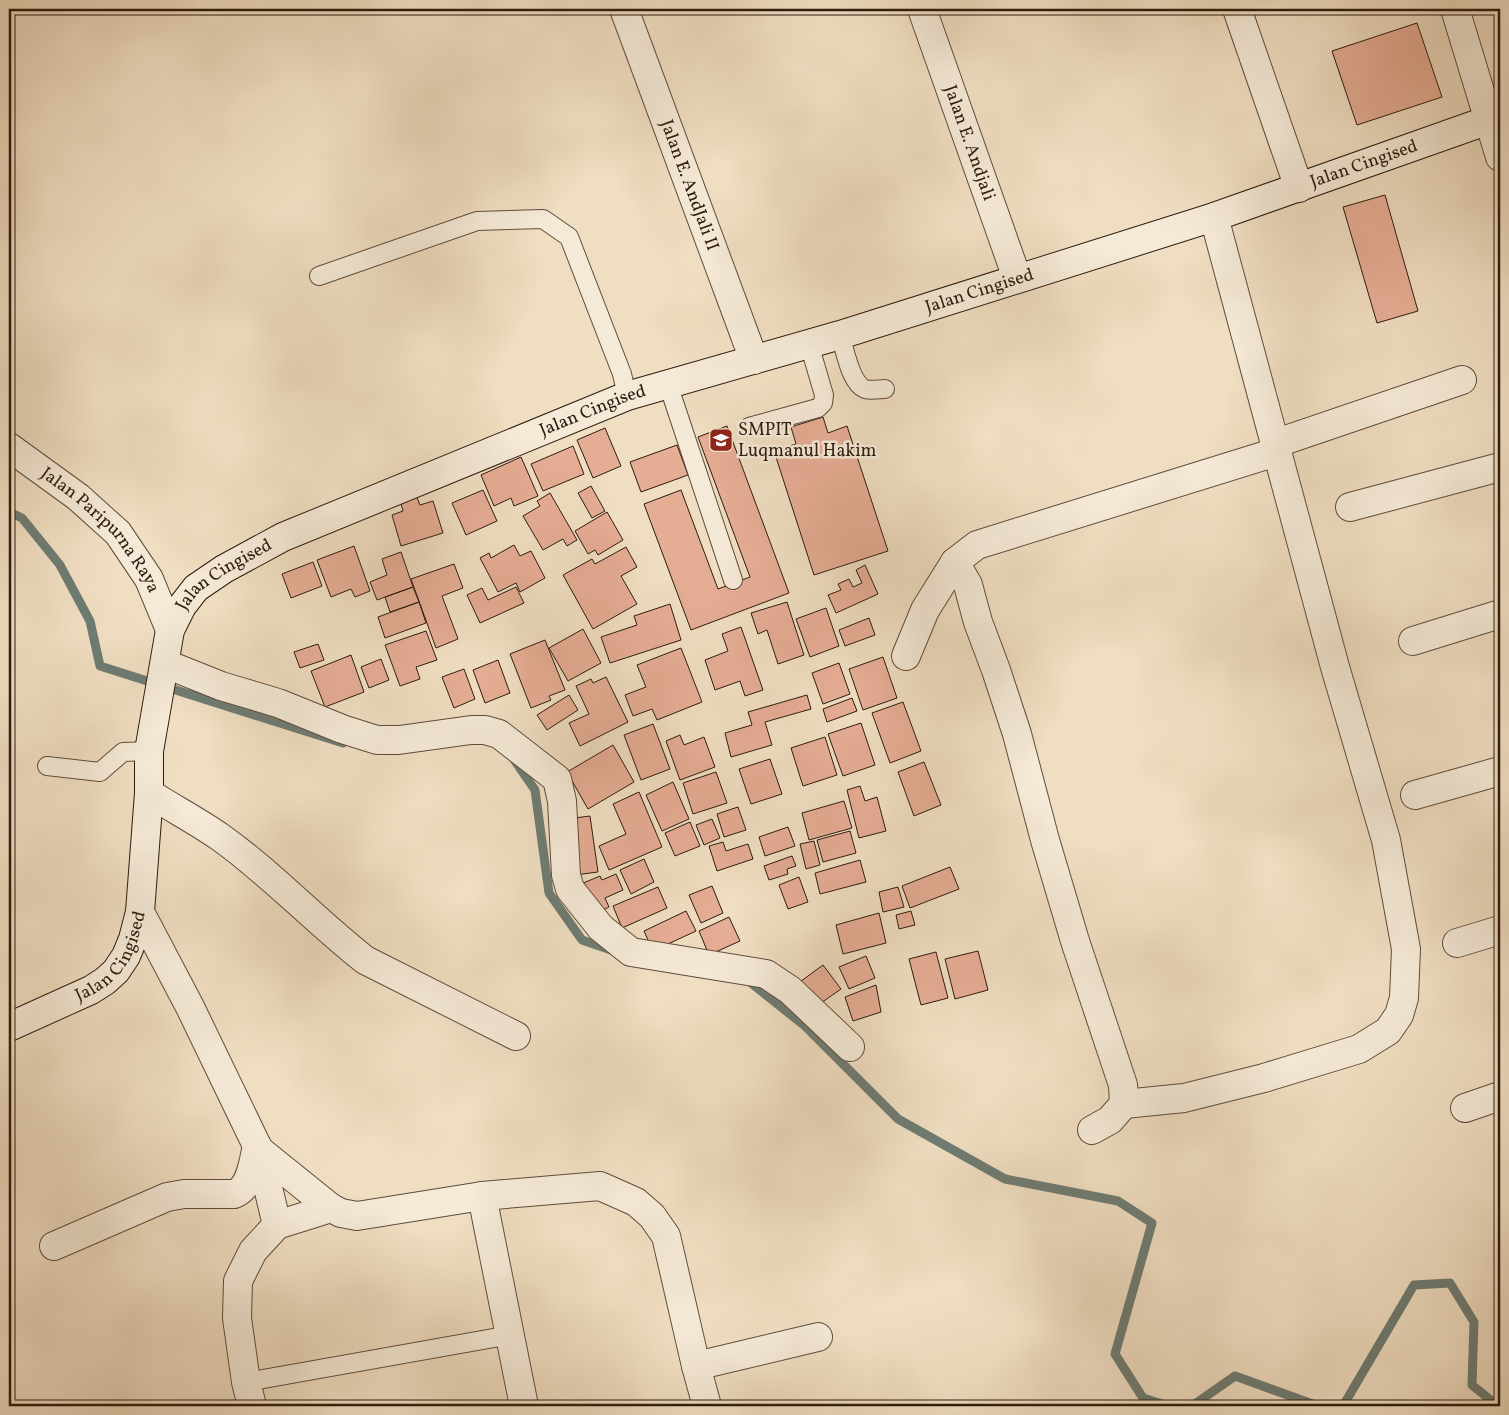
<svg xmlns="http://www.w3.org/2000/svg" width="1509" height="1415" font-family="Vollkorn,serif">
<style>
.lines{fill:none;stroke-linecap:round;stroke-linejoin:round}
.stream{stroke:#6e7c73;stroke-width:9}
.building{fill:#e6ad95;stroke:#2d1b0f}
.service-casing{stroke:#5e4c3c;stroke-width:20}
.minor-casing{stroke:#5e4c3c;stroke-width:30}
.secondary-casing{stroke:#2d1b0f;stroke-width:30}
.service{stroke:#f5ead7;stroke-width:18}
.minor{stroke:#f5ead7;stroke-width:28}
.secondary{stroke:#f5ead7;stroke-width:28}
.labels{text-anchor:middle;dominant-baseline:central;stroke-width:5;stroke-linejoin:round;paint-order:stroke}
.street-label{font-size:18px;fill:#2d1b0f;stroke:#f5ead7}
.poi-label{font-size:18px;fill:#2d1b0f;stroke:#f5ead7;text-anchor:start}
</style>
<rect width="100%" height="100%" fill="#f0dec2"/>
<filter id="stains"><feTurbulence type="fractalNoise" baseFrequency=".004" numOctaves="4"/><feColorMatrix values="0 0 0 0 .2 0 0 0 0 .09 0 0 0 0 .02 0 0 0 .5 -.17"/></filter>
<radialGradient id="worn" r=".72"><stop offset=".6" stop-color="#630" stop-opacity="0"/><stop offset="1" stop-color="#630" stop-opacity=".3"/></radialGradient>
<g class="lines">
<path class="stream" d="M 9,512 L 22,518 L 60,565 L 90,621 L 100,666 L 343,743
M 513,758 L 535,790 L 549,893 L 582,940 L 614,951
M 746,979 L 805,1026 L 898,1119 L 1005,1179 L 1118,1201 L 1152,1223 L 1115,1354 L 1143,1398 L 1169,1406
M 1192,1406 L 1235,1376 L 1318,1406
M 1343,1406 L 1414,1285 L 1450,1283 L 1474,1322 L 1472,1385 L 1498,1406"/>
</g>
<path class="building" d="M 1417,23 L 1442,97 L 1357,125 L 1332,51 Z
M 1385,195 L 1418,311 L 1377,323 L 1343,207 Z
M 823,417 L 828,433 L 847,426 L 888,551 L 814,575 L 774,451 L 796,444 L 791,427 Z
M 727,426 L 789,593 L 691,630 L 644,504 L 681,490 L 718,589 L 750,577 L 698,437 Z
M 605,428 L 621,466 L 593,478 L 577,440 Z
M 677,445 L 688,475 L 641,492 L 630,462 Z
M 573,446 L 584,474 L 543,491 L 531,464 Z
M 521,457 L 538,496 L 514,506 L 511,498 L 494,506 L 481,475 Z
M 591,486 L 605,511 L 592,518 L 578,493 Z
M 483,490 L 497,521 L 466,535 L 452,503 Z
M 550,493 L 577,540 L 567,546 L 563,539 L 543,550 L 523,516 L 540,506 L 537,501 Z
M 416,495 L 420,505 L 433,501 L 443,533 L 401,546 L 392,515 L 403,511 L 400,500 Z
M 607,512 L 623,540 L 598,555 L 595,550 L 588,554 L 575,531 Z
M 514,545 L 520,556 L 531,551 L 545,578 L 520,592 L 516,583 L 498,592 L 480,558 L 489,553 L 491,558 Z
M 354,546 L 370,591 L 355,597 L 351,589 L 331,597 L 317,560 Z
M 626,547 L 637,567 L 621,576 L 637,604 L 593,629 L 563,575 L 592,559 L 595,564 Z
M 401,552 L 413,587 L 377,600 L 370,582 L 387,575 L 382,559 Z
M 313,562 L 322,586 L 291,598 L 282,574 Z
M 454,564 L 463,588 L 442,596 L 458,639 L 436,648 L 411,579 Z
M 865,565 L 878,594 L 836,613 L 828,595 L 841,590 L 838,584 L 849,579 L 853,587 L 862,583 L 856,570 Z
M 413,587 L 419,602 L 390,612 L 385,597 Z
M 516,587 L 524,603 L 480,623 L 467,595 L 482,588 L 488,600 Z
M 419,602 L 426,623 L 385,638 L 378,617 Z
M 787,602 L 804,655 L 778,664 L 767,630 L 758,634 L 751,613 Z
M 670,604 L 681,640 L 610,663 L 601,637 L 637,625 L 634,616 Z
M 826,608 L 839,646 L 810,657 L 796,619 Z
M 869,618 L 875,635 L 845,646 L 839,630 Z
M 741,627 L 763,690 L 745,696 L 740,681 L 715,690 L 705,660 L 728,651 L 722,634 Z
M 583,629 L 601,663 L 568,681 L 549,648 Z
M 426,631 L 437,660 L 416,667 L 420,679 L 400,686 L 385,645 Z
M 545,640 L 565,690 L 549,696 L 551,700 L 531,708 L 510,654 Z
M 318,644 L 324,660 L 300,668 L 294,652 Z
M 681,648 L 702,702 L 657,720 L 652,709 L 633,716 L 625,695 L 646,687 L 637,665 Z
M 351,655 L 364,692 L 325,707 L 311,671 Z
M 883,657 L 897,698 L 863,710 L 849,669 Z
M 381,659 L 389,680 L 369,688 L 361,667 Z
M 498,660 L 510,693 L 485,703 L 473,670 Z
M 839,663 L 850,694 L 823,704 L 812,673 Z
M 464,669 L 475,699 L 454,708 L 442,677 Z
M 606,677 L 628,722 L 580,746 L 569,723 L 589,714 L 576,686 L 591,679 L 593,683 Z
M 569,695 L 578,710 L 547,730 L 537,715 Z
M 807,695 L 811,709 L 765,722 L 772,745 L 731,757 L 725,733 L 752,725 L 748,712 Z
M 852,698 L 857,711 L 827,722 L 823,709 Z
M 903,702 L 921,751 L 890,763 L 872,713 Z
M 861,723 L 875,765 L 843,776 L 828,734 Z
M 653,724 L 670,769 L 641,780 L 624,735 Z
M 680,735 L 684,745 L 704,737 L 715,767 L 680,780 L 666,741 Z
M 825,737 L 837,775 L 803,786 L 791,748 Z
M 613,745 L 634,782 L 588,809 L 567,772 Z
M 770,759 L 782,794 L 751,804 L 739,769 Z
M 924,762 L 941,805 L 914,816 L 898,772 Z
M 716,772 L 727,803 L 693,814 L 683,783 Z
M 673,782 L 689,819 L 662,831 L 646,795 Z
M 860,786 L 865,801 L 877,797 L 886,831 L 859,838 L 847,790 Z
M 639,792 L 662,847 L 609,870 L 599,846 L 626,834 L 613,804 Z
M 844,801 L 852,828 L 809,840 L 802,813 Z
M 738,807 L 746,830 L 724,837 L 717,814 Z
M 590,816 L 598,872 L 575,875 L 567,819 Z
M 712,819 L 720,838 L 704,845 L 696,825 Z
M 690,822 L 700,846 L 675,856 L 665,833 Z
M 788,827 L 795,846 L 765,856 L 759,837 Z
M 850,831 L 856,853 L 823,862 L 817,840 Z
M 814,841 L 820,865 L 806,869 L 800,844 Z
M 723,842 L 726,851 L 748,844 L 753,859 L 717,871 L 709,846 Z
M 792,856 L 796,866 L 787,869 L 788,874 L 769,880 L 764,866 Z
M 644,859 L 654,882 L 631,894 L 620,870 Z
M 860,860 L 866,882 L 820,894 L 815,873 Z
M 950,867 L 959,889 L 910,908 L 902,886 Z
M 616,874 L 623,890 L 605,898 L 609,907 L 594,915 L 581,884 L 600,876 L 602,880 Z
M 799,877 L 808,902 L 788,909 L 779,885 Z
M 712,886 L 723,913 L 701,923 L 689,895 Z
M 658,887 L 667,908 L 622,928 L 613,906 Z
M 898,887 L 904,907 L 883,912 L 879,892 Z
M 686,911 L 696,931 L 653,951 L 644,931 Z
M 911,911 L 915,925 L 899,929 L 896,915 Z
M 879,913 L 886,943 L 843,954 L 836,925 Z
M 729,917 L 740,941 L 709,955 L 699,931 Z
M 978,951 L 988,990 L 955,999 L 945,959 Z
M 936,952 L 948,998 L 921,1005 L 909,959 Z
M 866,956 L 875,978 L 849,989 L 839,967 Z
M 823,965 L 841,989 L 814,1008 L 797,984 Z
M 876,985 L 881,1012 L 853,1021 L 845,997 Z"/>
<g class="lines">
<g class="service-casing">
<path id="service" d="M 319,276 L 477,221 L 543,219 L 569,237 L 622,374 L 627,396
M 840,335 C 845,349 850,383 865,389 C 871,391 880,389 885,389
M 668,384 L 733,580
M 749,427 L 818,408 L 823,403 L 824,395 L 809,344
M 47,766 L 100,772 L 123,752 L 149,751
M 246,1382 L 510,1335"/>
</g>
<g class="minor-casing">
<g id="minor">
<path id="s1" d="M 624,9 L 754,360"/>
<path id="s2" d="M 922,9 L 1017,278"/>
<path d="M 1237,9 L 1299,188"/>
<path d="M 1455,9 L 1500,157"/>
<path d="M 1274,444 L 1462,380"/>
<path id="s3" d="M 9,447 L 78,497 L 118,533 L 149,579 L 170,630"/>
<path d="M 1350,507 L 1500,467"/>
<path d="M 955,562 L 968,585 L 978,622 L 996,670 L 1017,734 L 1045,840 L 1075,941 L 1123,1085 L 1124,1104 L 1110,1120 L 1092,1130"/>
<path d="M 1413,641 L 1500,614"/>
<path d="M 906,656 L 925,610 L 955,562 L 977,545 L 1276,452"/>
<path d="M 166,664 L 221,686 L 278,703 L 342,729 L 377,740 L 399,740 L 471,730 L 485,730 L 499,734 L 557,779 L 562,801 L 566,875 L 570,889 L 601,928 L 631,952 L 766,974 L 790,990 L 850,1047"/>
<path d="M 149,793 C 172,808 197,821 220,837 C 272,874 315,921 365,960 L 516,1036"/>
<path d="M 1415,795 L 1500,771"/>
<path d="M 140,912 L 190,1007 L 259,1150 L 331,1208 L 341,1213 L 357,1216 L 482,1196 L 600,1186 L 636,1202 L 652,1216 L 666,1236 L 696,1366 L 818,1337"/>
<path d="M 1457,943 L 1500,930"/>
<path d="M 1124,1104 L 1184,1098 L 1264,1078 L 1359,1049 L 1388,1031 L 1399,1015 L 1404,998 L 1406,949 L 1386,840 L 1335,667 L 1214,217"/>
<path d="M 1465,1108 L 1500,1096"/>
<path d="M 259,1150 L 277,1225"/>
<path d="M 482,1196 L 524,1406"/>
<path d="M 54,1246 L 167,1197 L 184,1194 L 234,1194 C 251,1188 253,1162 257,1146"/>
<path d="M 696,1366 L 707,1406"/>
<path d="M 252,1406 L 246,1382 L 237,1318 L 238,1281 L 253,1251 L 277,1225 L 331,1208"/>
</g>
</g>
<g class="secondary-casing">
<g id="secondary">
<path id="s4" d="M 9,1027 L 91,990 L 105,981 L 116,971 L 126,956 L 133,939 L 140,912 L 149,793 L 149,751 L 170,630 L 182,606 L 196,588 L 224,569 L 283,537 L 627,396 L 840,335 L 1214,217 L 1500,116"/>
</g>
</g>
<use href="#service" class="service"/>
<use href="#minor" class="minor"/>
<use href="#secondary" class="secondary"/>
</g>
<defs>
<g id="school-square" transform="scale(1.25)"><rect x="-9" y="-9" width="18" height="18" rx="4" fill="#8f2418" stroke="#f5ead7"/><path d="M0-5L7-2L0 1L-7-2ZM-4 1L0 2.5L4 1V4Q0 6-4 4Z" fill="#fff"/></g>
</defs>
<g fill-rule="evenodd">
<use href="#school-square" x="721" y="440"/>
</g>
<g class="labels">
<g class="street-label">
<text stroke="none"><textPath href="#s2" startOffset="142">Jalan E. Andjali</textPath></text>
<text stroke="none"><textPath href="#s4" startOffset="1765">Jalan Cingised</textPath></text>
<text stroke="none"><textPath href="#s1" startOffset="188">Jalan E. AndJali II</textPath></text>
<text stroke="none"><textPath href="#s4" startOffset="1360">Jalan Cingised</textPath></text>
<text stroke="none"><textPath href="#s4" startOffset="955">Jalan Cingised</textPath></text>
<text stroke="none"><textPath href="#s3" startOffset="125">Jalan Paripurna Raya</textPath></text>
<text stroke="none"><textPath href="#s4" startOffset="550">Jalan Cingised</textPath></text>
<text stroke="none"><textPath href="#s4" startOffset="130">Jalan Cingised</textPath></text>
</g>
<g class="poi-label">
<text x="738" y="430">SMPIT<tspan x="738" dy="21">Luqmanul Hakim</tspan></text>
</g>
</g>
<rect width="1509" height="1415" fill="none" stroke="#f0dec2" stroke-width="30"/>
<rect x="10" y="10" width="1489" height="1395" fill="none" stroke="#2d1b0f" stroke-width="2.5"/>
<rect x="15" y="15" width="1479" height="1385" fill="none" stroke="#2d1b0f"/>
<rect width="100%" height="100%" filter="url(#stains)"/>
<rect width="100%" height="100%" fill="url(#worn)"/>
</svg>
